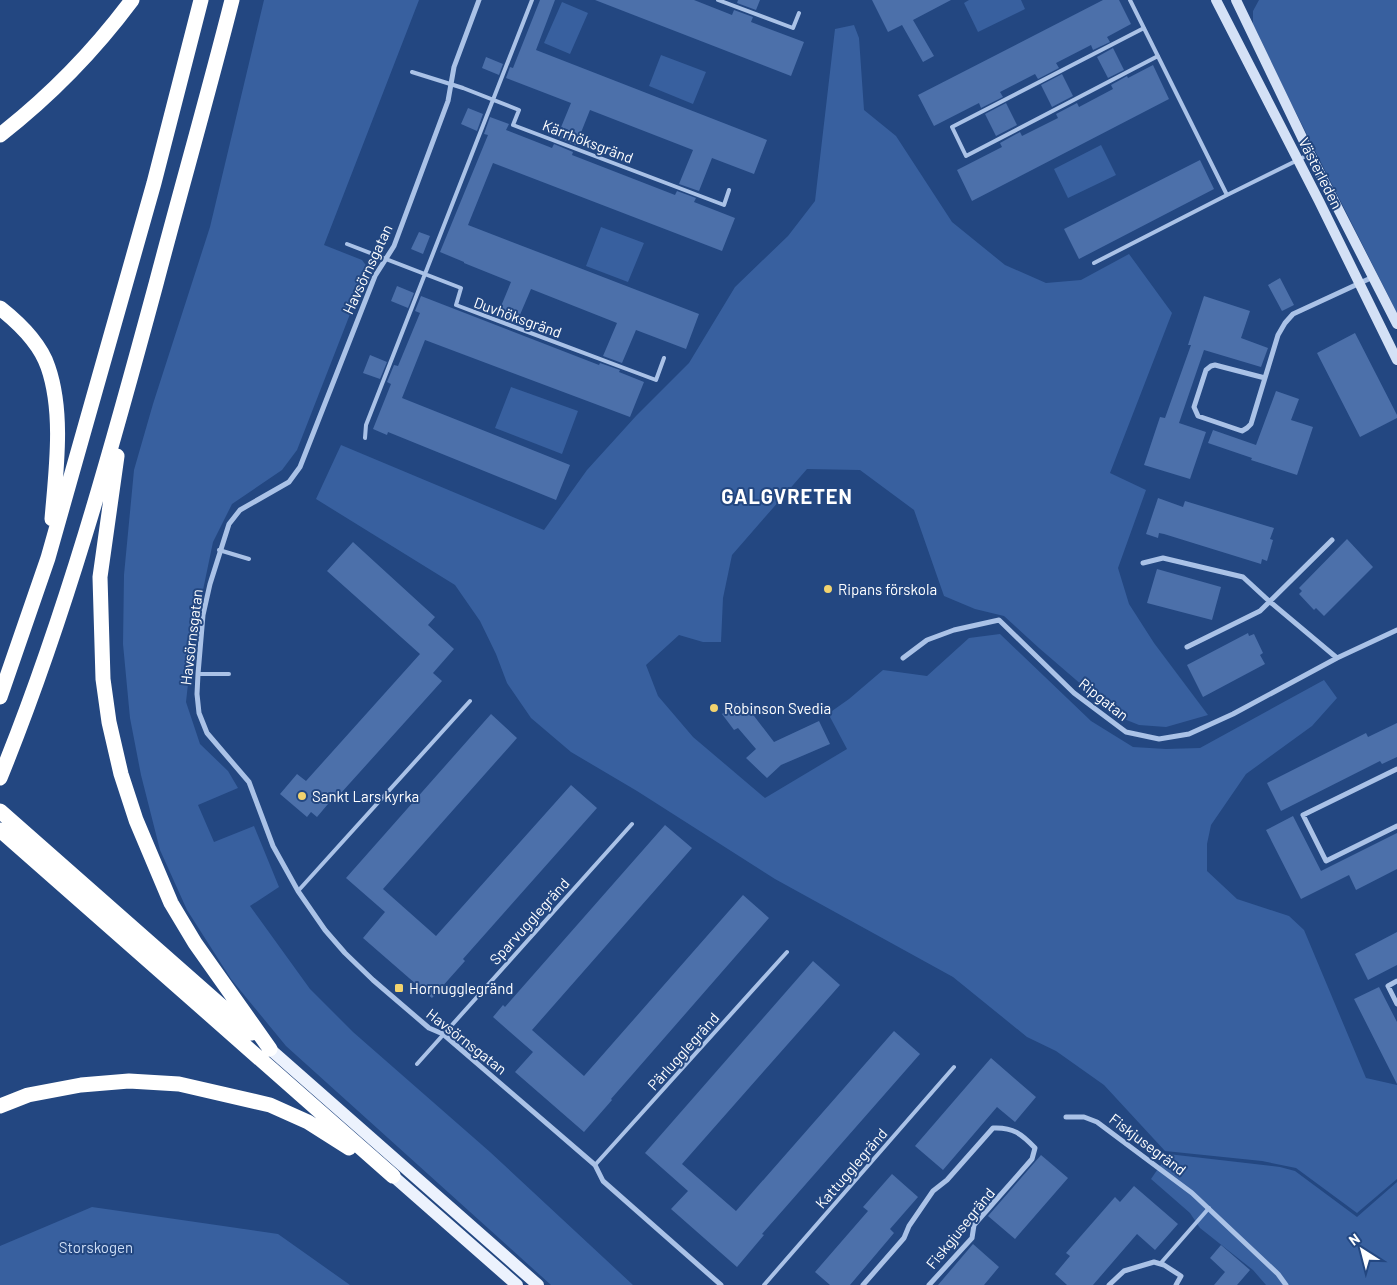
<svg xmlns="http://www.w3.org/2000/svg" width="1397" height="1285" font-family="Barlow,sans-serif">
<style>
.green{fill:#38609f}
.building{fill:#4c70aa}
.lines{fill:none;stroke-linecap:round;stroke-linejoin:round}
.lane{stroke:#aac2e7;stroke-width:4}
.street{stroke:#aac2e7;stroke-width:5}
.secondary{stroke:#d4e1f6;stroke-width:10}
.primary{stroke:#ecf2fd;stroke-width:12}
.highway{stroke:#fff;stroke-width:15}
.poi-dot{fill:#f2d36e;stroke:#234781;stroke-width:2}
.labels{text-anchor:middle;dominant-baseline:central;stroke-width:4;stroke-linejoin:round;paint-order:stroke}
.street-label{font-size:15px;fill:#fff;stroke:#234781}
.poi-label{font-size:15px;fill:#fff;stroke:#234781;text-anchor:start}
.park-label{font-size:15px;fill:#cedef6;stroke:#234781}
.district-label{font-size:20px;font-weight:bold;letter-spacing:1px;fill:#fff;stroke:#234781}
</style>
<rect width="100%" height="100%" fill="#234781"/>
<path class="green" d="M 264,0 L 419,0 L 324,245 L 362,260 L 368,268 L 297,450 L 282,470 L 232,504 L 213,542 L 193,638 L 186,702 L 200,744 L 228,771 L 238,788 L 198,805 L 214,842 L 254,826 L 279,887 L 250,906 L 310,989 L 353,1032 L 490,1152 L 633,1285 L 551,1285 L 286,1046 L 231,979 L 187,910 L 160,850 L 141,775 L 130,718 L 123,644 L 124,575 L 134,470 L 153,404 L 210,227 Z
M 969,0 L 1021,0 L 1025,9 L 978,32 L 964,3 Z
M 1259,0 L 1397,0 L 1397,313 L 1284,89 L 1253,24 L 1253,11 Z
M 562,2 L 588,13 L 570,54 L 544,43 Z
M 854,25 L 859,38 L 864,110 L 896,136 L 952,222 L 1005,265 L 1046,283 L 1081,280 L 1129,254 L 1172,313 L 1110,473 L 1146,490 L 1118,568 L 1129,604 L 1154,643 L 1208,715 L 1166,727 L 1139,725 L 1119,717 L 1039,648 L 1004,616 L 975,609 L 944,596 L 914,510 L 860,470 L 807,469 L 732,555 L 723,598 L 721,642 L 703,642 L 679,635 L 646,665 L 658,696 L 693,737 L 765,798 L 847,749 L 830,717 L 832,711 L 849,699 L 883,670 L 927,676 L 969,638 L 1000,634 L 1091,721 L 1133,747 L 1166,749 L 1200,748 L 1324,680 L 1337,698 L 1312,726 L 1246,774 L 1211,825 L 1207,844 L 1207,871 L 1237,899 L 1289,916 L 1304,930 L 1366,1078 L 1397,1085 L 1397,1179 L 1357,1213 L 1296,1168 L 1262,1161 L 1165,1151 L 1104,1085 L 1056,1051 L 1027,1037 L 953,977 L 775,879 L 637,791 L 571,752 L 531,718 L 507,683 L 496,654 L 480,621 L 455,585 L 316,499 L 341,445 L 544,530 L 587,470 L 636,416 L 689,363 L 735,287 L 788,236 L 815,201 L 835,29 Z
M 661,55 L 706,72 L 693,104 L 649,86 Z
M 1101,145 L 1116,175 L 1068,198 L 1054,169 Z
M 601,227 L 644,243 L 628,282 L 586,266 Z
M 511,387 L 578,411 L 562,454 L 495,428 Z
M 1168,1154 L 1280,1167 L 1295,1171 L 1357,1217 L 1397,1182 L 1397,1285 L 1266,1285 L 1253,1270 L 1200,1228 L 1190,1213 L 1151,1179 Z
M 92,1207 L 278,1234 L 350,1285 L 0,1285 L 0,1246 Z"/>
<path class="building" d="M 540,0 L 555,0 L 536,50 L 767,140 L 754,174 L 712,158 L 699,191 L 679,184 L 693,150 L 590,110 L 576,145 L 557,137 L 571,103 L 506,78 L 510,67 L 513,68 Z
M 595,0 L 694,0 L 732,15 L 734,10 L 753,17 L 751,22 L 804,42 L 791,76 Z
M 738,0 L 760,0 L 756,10 L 737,3 Z
M 872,0 L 951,0 L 913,20 L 934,56 L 923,62 L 902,25 L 888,32 Z
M 1103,0 L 1119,0 L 1131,24 L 1107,37 L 1110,42 L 1093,50 L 1091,45 L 1056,63 L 1059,68 L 1038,79 L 1035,74 L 1000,92 L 1003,97 L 981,108 L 979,103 L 934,126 L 918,95 Z
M 1113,48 L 1124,70 L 1108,78 L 1097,57 Z
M 486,57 L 503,64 L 499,75 L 482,68 Z
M 1153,65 L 1169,99 L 972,201 L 957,170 L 1002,147 L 1000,143 L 1020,132 L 1022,136 L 1058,118 L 1056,114 L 1077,103 L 1079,107 L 1113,89 L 1111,85 L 1127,76 L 1128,78 Z
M 1062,74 L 1073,96 L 1052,107 L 1041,85 Z
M 1006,103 L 1017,125 L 996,136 L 985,114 Z
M 468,108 L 483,114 L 477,131 L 461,124 Z
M 490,117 L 509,124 L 506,130 L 552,148 L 554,144 L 573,152 L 572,155 L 675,195 L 677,191 L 696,198 L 694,202 L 735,218 L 722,251 L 493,163 L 468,225 L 699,314 L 686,349 L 636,330 L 622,363 L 603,356 L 617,323 L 531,289 L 516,324 L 497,316 L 511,282 L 464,263 L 464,262 L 440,252 L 488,135 L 484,134 Z
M 1200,160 L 1214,189 L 1079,259 L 1064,229 Z
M 419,232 L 430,236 L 423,254 L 411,249 Z
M 1280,278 L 1294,305 L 1282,311 L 1268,285 Z
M 397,286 L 414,293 L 408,308 L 391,301 Z
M 421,296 L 599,365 L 600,363 L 620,370 L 619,372 L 644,382 L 630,417 L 425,340 L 402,398 L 570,465 L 556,500 L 388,432 L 387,435 L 373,429 L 391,384 L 387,382 L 394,365 L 398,366 L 420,313 L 415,311 Z
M 1204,296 L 1250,311 L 1241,338 L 1268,348 L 1261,367 L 1204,350 L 1179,423 L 1206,432 L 1190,479 L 1144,465 L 1160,417 L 1165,418 L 1191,345 L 1188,345 Z
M 1355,333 L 1397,415 L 1397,418 L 1360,437 L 1317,353 Z
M 370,355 L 387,362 L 380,379 L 363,373 Z
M 1276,391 L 1299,399 L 1291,420 L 1313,427 L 1297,475 L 1251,460 L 1252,458 L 1208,443 L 1213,430 L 1256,445 Z
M 1158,498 L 1183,507 L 1185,501 L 1274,528 L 1270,539 L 1273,540 L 1267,561 L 1262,559 L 1261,564 L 1164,534 L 1159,533 L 1158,538 L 1146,534 Z
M 1347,539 L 1373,567 L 1324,616 L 1316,608 L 1314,610 L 1299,594 L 1302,591 L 1299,588 Z
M 353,542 L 435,617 L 428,625 L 454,649 L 433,673 L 442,681 L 341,793 L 339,791 L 317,817 L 311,812 L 307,817 L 280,794 L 297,774 L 306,781 L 420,654 L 327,571 Z
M 1157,569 L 1221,587 L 1212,620 L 1147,603 Z
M 1248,633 L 1249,636 L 1254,634 L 1263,653 L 1260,655 L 1265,664 L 1203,697 L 1187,665 Z
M 737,703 L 747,715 L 751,712 L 774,742 L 819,721 L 830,744 L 781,765 L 767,778 L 746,758 L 756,749 L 738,728 L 734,730 L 722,714 Z
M 491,714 L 517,738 L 383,889 L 436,936 L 571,785 L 597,808 L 463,959 L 465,961 L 432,998 L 363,938 L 385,912 L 346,878 Z
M 1397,723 L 1397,757 L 1382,764 L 1380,761 L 1281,811 L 1267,783 L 1366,733 L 1368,737 Z
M 1293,816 L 1321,871 L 1397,833 L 1397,869 L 1356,890 L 1349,875 L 1301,899 L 1266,830 Z
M 665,825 L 692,848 L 532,1030 L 584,1076 L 743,895 L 769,918 L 611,1099 L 612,1100 L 584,1132 L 515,1072 L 533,1052 L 493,1017 L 503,1005 L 505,1007 Z
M 1397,932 L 1397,965 L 1368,980 L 1355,954 Z
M 813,961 L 840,985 L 682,1164 L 736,1211 L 894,1031 L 920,1054 L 762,1234 L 764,1235 L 737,1267 L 671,1209 L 688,1191 L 645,1153 Z
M 1379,987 L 1397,1022 L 1397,1084 L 1354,999 Z
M 991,1058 L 1036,1097 L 1015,1122 L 997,1107 L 943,1170 L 915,1146 Z
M 1041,1155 L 1068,1178 L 1015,1239 L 988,1216 Z
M 892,1174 L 918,1197 L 890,1229 L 894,1233 L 850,1285 L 830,1285 L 815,1272 L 868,1211 L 863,1207 Z
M 1134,1186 L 1178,1224 L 1155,1250 L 1137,1234 L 1093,1285 L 1067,1285 L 1055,1274 L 1070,1256 L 1066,1253 L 1115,1197 L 1120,1202 Z
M 973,1244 L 999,1267 L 984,1285 L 938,1285 Z
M 1221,1245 L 1250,1270 L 1237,1285 L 1214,1285 L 1225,1272 L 1210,1258 Z"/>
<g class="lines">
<path class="lane" d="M 718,0 L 793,28 L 799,13
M 1130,0 L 1227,195 L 1308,155
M 1144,28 L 952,127 L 966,156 L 1158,56
M 412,72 L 463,88 L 519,110 L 513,125 L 724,205 L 729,190
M 347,244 L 461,288 L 456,305 L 656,380 L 664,358
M 1094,263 L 1227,195
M 365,438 L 366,425 L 532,0
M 219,550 L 249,559
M 198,674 L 229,674
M 298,891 L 470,701
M 417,1064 L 632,824
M 595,1165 L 787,952
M 1160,1264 L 1209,1208
M 764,1285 L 954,1067"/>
<path class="street" d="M 479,0 L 454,67 L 448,101 L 394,246 L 375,276 L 300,467 L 289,482 L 240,510 L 229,524 L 210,584 L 203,615 L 198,674 L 197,694 L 199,713 L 207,733 L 249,782 L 273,846 L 298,891 L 325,930 L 345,953 L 373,980 L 429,1028 L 443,1034 L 595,1165 L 603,1181 L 721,1285
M 1265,378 L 1215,365 L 1211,366 L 1206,370 L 1194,407 L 1198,416 L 1242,431 L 1247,428 L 1251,424 L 1278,335 L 1285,323 L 1293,314 L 1373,277
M 1143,563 L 1163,558 L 1243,577 L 1269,601 L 1337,658
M 1187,647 L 1260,611 L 1332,540
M 903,658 L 927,640 L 954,630 L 999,620 L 1074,693 L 1126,732 L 1159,739 L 1189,734 L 1233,714 L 1337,658 L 1397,630
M 1397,769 L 1303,815 L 1326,861 L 1397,826
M 1397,981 L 1388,986 L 1397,1004
M 1066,1117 L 1084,1117 L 1097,1122 L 1192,1193 L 1278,1274 L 1286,1285
M 863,1285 L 904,1238 L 909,1226 L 933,1191 L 947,1180 L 993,1128 C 1013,1127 1022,1134 1035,1148 L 1032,1159 L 974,1225 L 972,1238 L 929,1285
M 1109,1285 L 1124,1271 L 1154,1262 L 1164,1265 L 1181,1276 L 1176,1285"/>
<path class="secondary" d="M 1216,0 L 1319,201 L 1397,360
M 1236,0 L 1310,154 L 1397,324"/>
<path class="primary" d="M 270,1049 L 538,1285
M 393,1176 L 517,1285"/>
<path class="highway" d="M 0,135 C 50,96 94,51 132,0
M 0,308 C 19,323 40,343 48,367 C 64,413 56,471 52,519
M 117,456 L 100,577 L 103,679 L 109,722 L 121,774 L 136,820 L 171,903 L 195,943 L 270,1049
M 0,697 L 48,558 L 154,183 L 201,0
M 0,778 C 65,618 111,451 156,284 C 181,189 208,95 232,0
M 0,811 L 252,1033
M 0,830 L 393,1176
M 0,1106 L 28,1095 L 81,1085 L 129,1081 L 179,1084 L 270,1105 L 308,1122 L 349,1148"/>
</g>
<g class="poi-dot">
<circle cx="828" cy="589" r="5"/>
<circle cx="714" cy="708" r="5"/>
<circle cx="302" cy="796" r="5"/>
<rect x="394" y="983" width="10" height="10" rx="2.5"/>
</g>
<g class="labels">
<g class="street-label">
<text transform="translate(588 141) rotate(21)">Kärrhöksgränd</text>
<text transform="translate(1321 173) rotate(63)">Västerleden</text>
<text transform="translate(367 269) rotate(-65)">Havsörnsgatan</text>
<text transform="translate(518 317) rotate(20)">Duvhöksgränd</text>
<text transform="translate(191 637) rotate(-83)">Havsörnsgatan</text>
<text transform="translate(1104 699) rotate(38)">Ripgatan</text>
<text transform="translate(529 921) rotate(-48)">Sparvugglegränd</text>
<text transform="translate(467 1041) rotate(38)">Havsörnsgatan</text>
<text transform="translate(683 1051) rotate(-48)">Pärlugglegränd</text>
<text transform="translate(1148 1144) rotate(37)">Fiskjusegränd</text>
<text transform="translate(851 1168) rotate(-49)">Kattugglegränd</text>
<text transform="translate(960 1228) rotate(-51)">Fiskgjusegränd</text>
</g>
<g class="poi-label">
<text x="838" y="589">Ripans förskola</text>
<text x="724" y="708">Robinson Svedia</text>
<text x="312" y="796">Sankt Lars kyrka</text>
<text x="409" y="988">Hornugglegränd</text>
</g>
<g class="park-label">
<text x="96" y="1247">Storskogen</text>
</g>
<g class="district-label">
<text x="787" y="496">GALGVRETEN</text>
</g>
</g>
<g transform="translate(1362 1250) rotate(324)" stroke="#234781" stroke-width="4" paint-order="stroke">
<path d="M0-4L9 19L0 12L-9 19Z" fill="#ffffff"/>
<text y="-8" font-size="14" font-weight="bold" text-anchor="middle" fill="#ffffff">N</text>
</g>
</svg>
